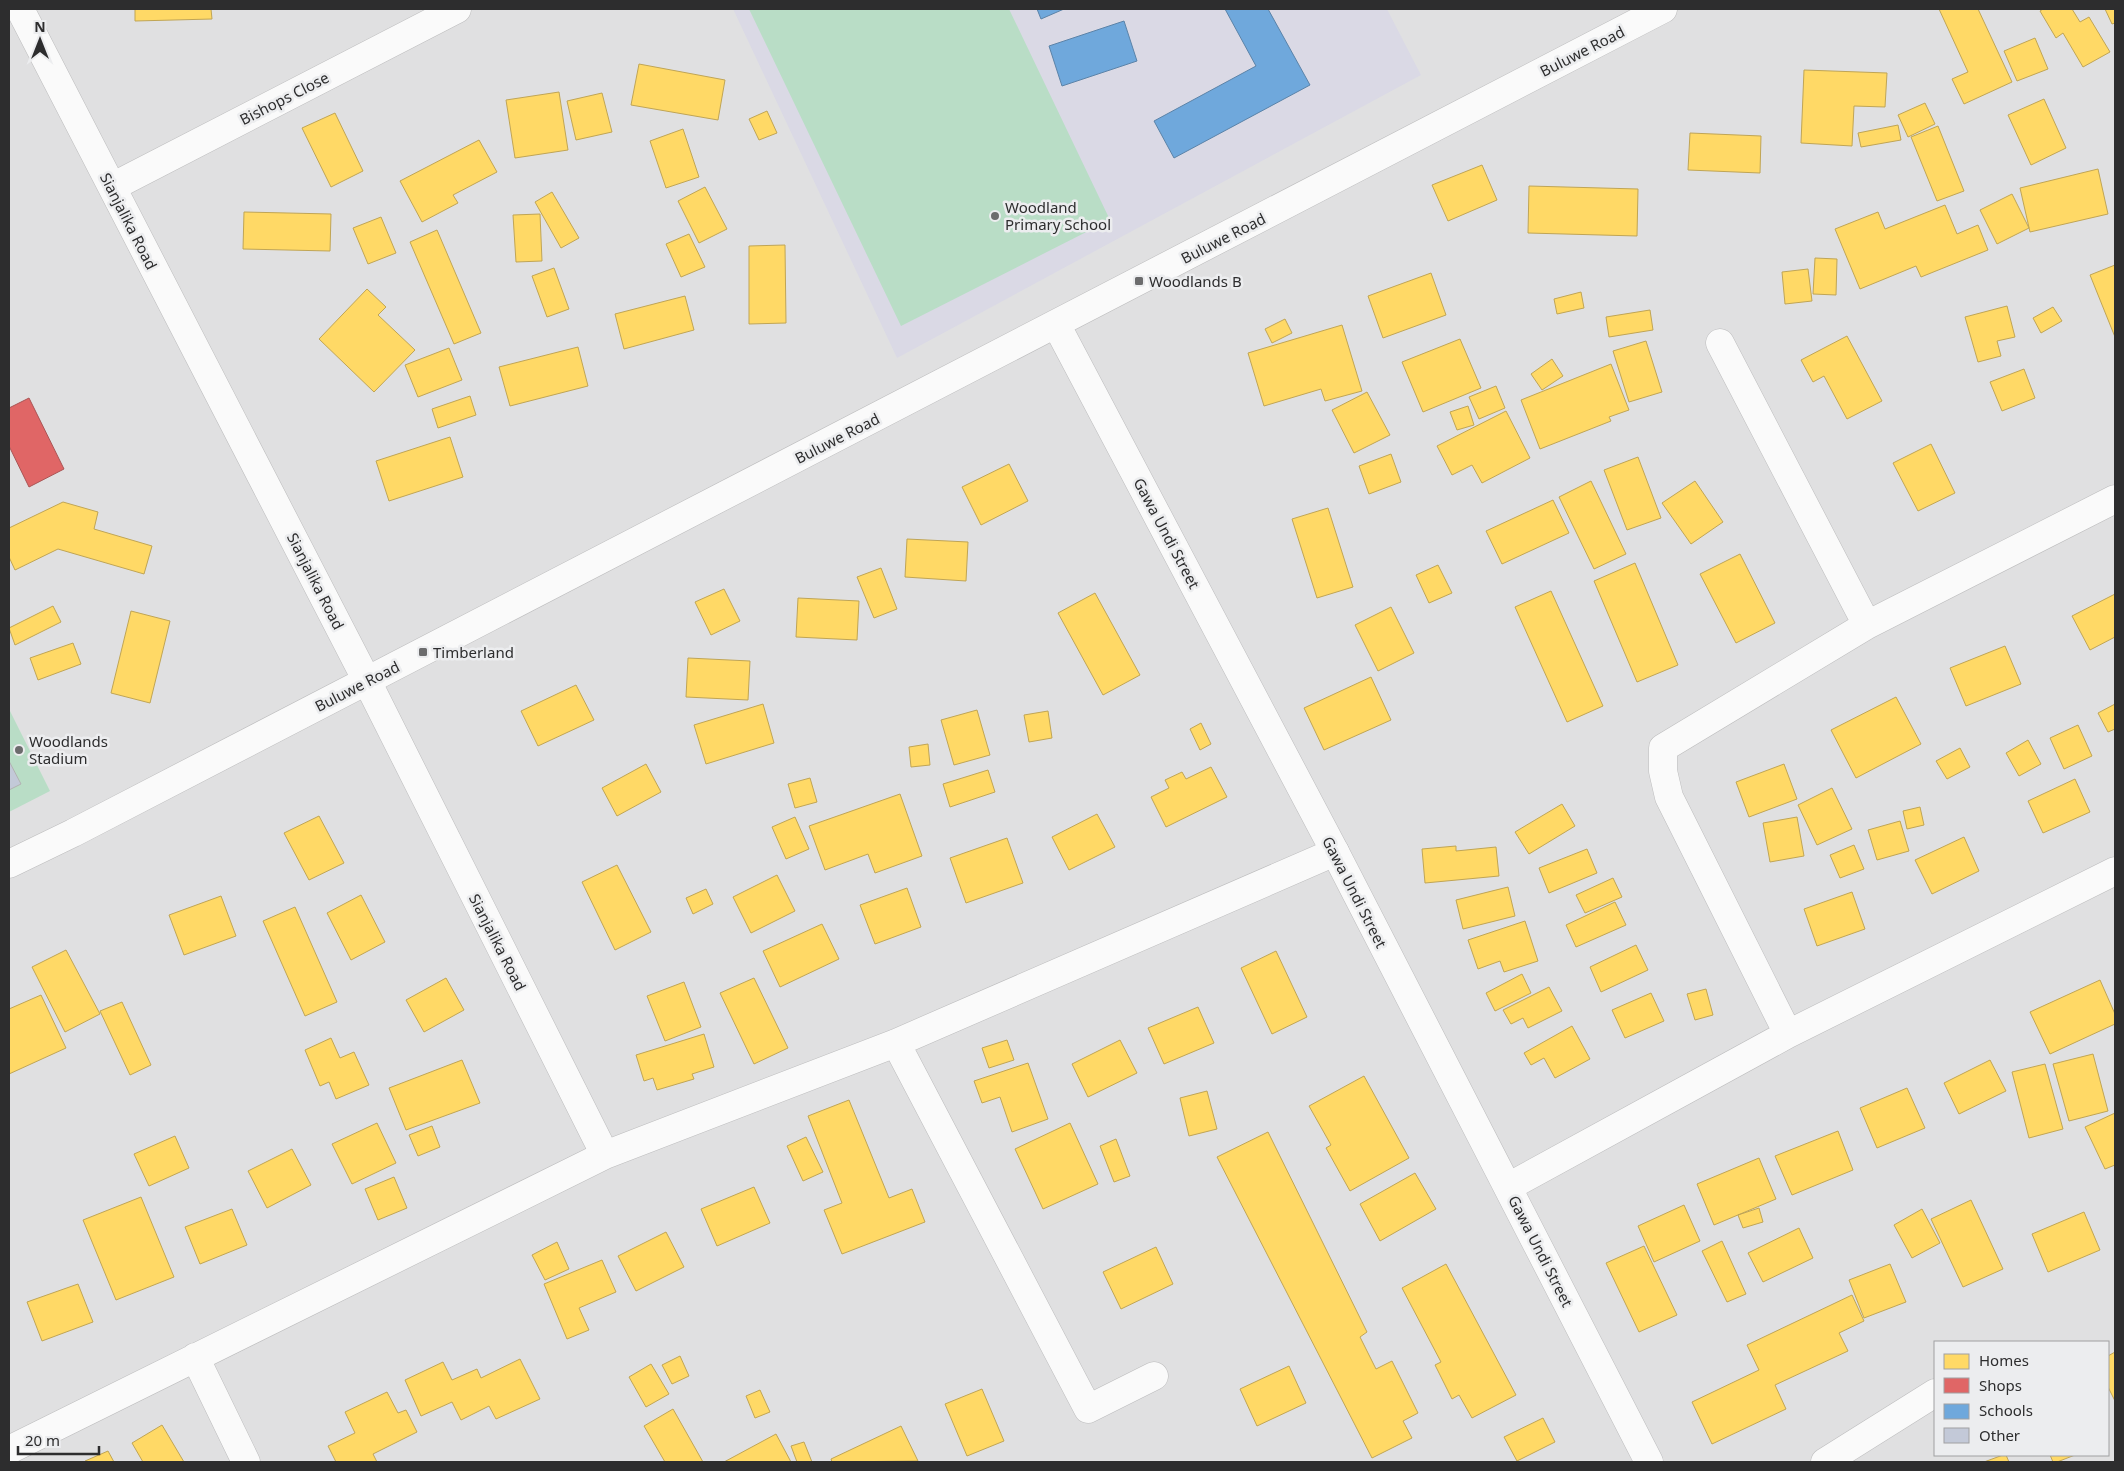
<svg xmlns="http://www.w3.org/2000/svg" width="2124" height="1471" font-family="'Noto Sans',sans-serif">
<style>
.education{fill:#dad9e5}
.grass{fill:#b9ddc6}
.homes{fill:#ffd966;stroke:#c0a555}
.shops{fill:#e06666;stroke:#a55}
.schools{fill:#6fa8dc;stroke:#5b83a8}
.building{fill:#c3c9d8;stroke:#b2b2b2}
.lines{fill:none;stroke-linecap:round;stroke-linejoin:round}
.minor-casing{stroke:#bcbcbd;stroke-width:29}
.tertiary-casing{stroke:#bcbcbd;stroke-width:29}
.minor{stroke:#fafafa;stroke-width:28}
.tertiary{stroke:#fafafa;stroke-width:28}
.poi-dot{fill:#6c6c6d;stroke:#ecedef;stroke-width:2}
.labels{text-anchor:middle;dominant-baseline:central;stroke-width:5;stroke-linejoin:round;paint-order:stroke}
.street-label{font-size:15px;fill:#2d2d2e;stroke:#ecedef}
.poi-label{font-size:15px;fill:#2d2d2e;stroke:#ecedef;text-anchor:start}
</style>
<rect width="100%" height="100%" fill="#e0e0e1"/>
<path class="education" d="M 733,9 L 1387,9 L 1421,75 L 897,358 Z"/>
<path class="grass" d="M 749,9 L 1009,9 L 1110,220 L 901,326 Z
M 9,709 L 50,791 L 9,812 Z"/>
<path class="homes" d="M 135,9 L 211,9 L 212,19 L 135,21 Z
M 1939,9 L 1978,9 L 2012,82 L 1964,104 L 1952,79 L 1968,72 Z
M 2043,9 L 2072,9 L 2080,22 L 2089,17 L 2110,52 L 2083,67 L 2063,33 L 2056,38 L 2040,11 Z
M 2105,9 L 2115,9 L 2115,23 L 2112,24 Z
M 2035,38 L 2048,69 L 2017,81 L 2004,51 Z
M 639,64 L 725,80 L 718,120 L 631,105 Z
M 1804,70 L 1887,73 L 1885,107 L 1854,106 L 1852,146 L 1801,143 Z
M 559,92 L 568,150 L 515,158 L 506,100 Z
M 602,93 L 612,132 L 576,140 L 567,101 Z
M 2044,99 L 2066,148 L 2031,165 L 2008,115 Z
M 1925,103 L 1935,124 L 1908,137 L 1898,115 Z
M 767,111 L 777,133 L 759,140 L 749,119 Z
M 335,113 L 363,171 L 331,187 L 302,128 Z
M 1898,125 L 1901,140 L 1861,147 L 1858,133 Z
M 1938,126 L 1964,191 L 1937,201 L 1911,137 Z
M 683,129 L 699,177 L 666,188 L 650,141 Z
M 1690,133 L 1761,136 L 1760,173 L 1688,170 Z
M 479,140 L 497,172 L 453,195 L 458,203 L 422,222 L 400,181 Z
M 1482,165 L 1497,200 L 1448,221 L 1432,185 Z
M 2098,169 L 2108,214 L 2030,232 L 2020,188 Z
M 1529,186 L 1638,189 L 1637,236 L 1528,233 Z
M 705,187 L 727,229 L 699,243 L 678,201 Z
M 552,192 L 579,238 L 561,248 L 535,202 Z
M 2012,194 L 2029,228 L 1997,244 L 1980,210 Z
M 1945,205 L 1957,234 L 1978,225 L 1988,250 L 1921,277 L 1916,266 L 1860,289 L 1835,229 L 1878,212 L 1885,229 Z
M 244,212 L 331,214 L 330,251 L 243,249 Z
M 540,214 L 542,261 L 516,262 L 513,215 Z
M 381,217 L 396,253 L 368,264 L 353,228 Z
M 437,230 L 481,333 L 454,344 L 410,242 Z
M 689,234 L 705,267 L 681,277 L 666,244 Z
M 785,245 L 786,323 L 749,324 L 749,246 Z
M 1815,258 L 1837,259 L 1836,295 L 1813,294 Z
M 2115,265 L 2115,337 L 2090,275 Z
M 554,268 L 569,309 L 547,317 L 532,276 Z
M 1808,269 L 1812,301 L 1785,304 L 1782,272 Z
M 1431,273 L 1446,315 L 1383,338 L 1368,296 Z
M 367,289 L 386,307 L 378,315 L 415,350 L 374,392 L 319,339 Z
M 1581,292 L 1584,308 L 1557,314 L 1554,299 Z
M 685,296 L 694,330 L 624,349 L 615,314 Z
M 2007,306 L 2015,337 L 1997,341 L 2001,356 L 1978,362 L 1965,317 Z
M 2053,307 L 2062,321 L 2041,333 L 2033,318 Z
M 1650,310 L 1653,330 L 1609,337 L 1606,317 Z
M 1285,319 L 1292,333 L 1272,343 L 1265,329 Z
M 1342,325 L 1362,391 L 1325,401 L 1321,389 L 1264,406 L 1248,353 Z
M 1847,336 L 1882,401 L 1847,419 L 1824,376 L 1813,382 L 1801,360 Z
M 1460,339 L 1481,388 L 1423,412 L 1402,362 Z
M 1646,341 L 1662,392 L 1629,402 L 1613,351 Z
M 578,347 L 588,386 L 510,406 L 499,367 Z
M 449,348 L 462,380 L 418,397 L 405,365 Z
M 1552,359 L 1563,376 L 1542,390 L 1531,374 Z
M 1611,364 L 1629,410 L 1609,417 L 1611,421 L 1540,449 L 1521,400 Z
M 2024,369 L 2035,398 L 2002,411 L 1990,382 Z
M 1496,386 L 1505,408 L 1479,419 L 1469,397 Z
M 1367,392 L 1390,435 L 1354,453 L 1332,410 Z
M 470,396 L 476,415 L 438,428 L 432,409 Z
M 1468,406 L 1474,425 L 1457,430 L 1450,412 Z
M 1506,411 L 1530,458 L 1482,483 L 1472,465 L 1452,475 L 1437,446 Z
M 450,437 L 463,477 L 389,501 L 376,461 Z
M 1931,444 L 1955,493 L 1918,511 L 1893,463 Z
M 1391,454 L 1401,482 L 1369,494 L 1359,466 Z
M 1638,457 L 1661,518 L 1627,530 L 1604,470 Z
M 1009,464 L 1028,501 L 981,525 L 962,487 Z
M 1591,481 L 1626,554 L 1594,569 L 1559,497 Z
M 1695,481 L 1723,522 L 1691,544 L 1662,503 Z
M 1553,500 L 1569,533 L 1502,564 L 1486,531 Z
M 63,502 L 98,512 L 94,529 L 152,546 L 144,574 L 58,549 L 15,570 L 9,557 L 9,528 Z
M 1328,508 L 1353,587 L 1317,598 L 1292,519 Z
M 907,539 L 968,542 L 966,581 L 905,577 Z
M 1740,554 L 1775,623 L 1736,643 L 1700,574 Z
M 1635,563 L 1678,665 L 1637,682 L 1594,581 Z
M 1438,565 L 1452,593 L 1429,603 L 1416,575 Z
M 881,568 L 897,609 L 874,618 L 857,577 Z
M 724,589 L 740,621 L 711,635 L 695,602 Z
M 1551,591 L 1603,706 L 1567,722 L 1515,607 Z
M 1095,593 L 1140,675 L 1103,695 L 1058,613 Z
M 2115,594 L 2115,637 L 2090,650 L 2072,616 Z
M 798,598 L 859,601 L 857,640 L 796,637 Z
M 53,606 L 61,622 L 15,645 L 9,628 Z
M 1391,607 L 1414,653 L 1378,671 L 1355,625 Z
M 131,611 L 170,621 L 150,703 L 111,693 Z
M 73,643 L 81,664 L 38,680 L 30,658 Z
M 2005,646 L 2021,684 L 1966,706 L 1950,668 Z
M 688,658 L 750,661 L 748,700 L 686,697 Z
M 1371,677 L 1391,720 L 1324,750 L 1304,708 Z
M 576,685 L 594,720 L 538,746 L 521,711 Z
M 1896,697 L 1921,744 L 1856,778 L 1831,730 Z
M 763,704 L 774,743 L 706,764 L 694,725 Z
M 2115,704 L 2115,729 L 2108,732 L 2098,713 Z
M 977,710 L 990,755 L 954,765 L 941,720 Z
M 1048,711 L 1052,738 L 1029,742 L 1024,715 Z
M 1201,723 L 1211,744 L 1200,750 L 1190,729 Z
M 2078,725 L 2092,756 L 2064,769 L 2050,738 Z
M 2028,740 L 2041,764 L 2019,776 L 2006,753 Z
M 928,744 L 930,765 L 911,767 L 909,747 Z
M 1960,748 L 1970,767 L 1947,779 L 1936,761 Z
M 646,764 L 661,792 L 617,816 L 602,788 Z
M 1784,764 L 1797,799 L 1749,817 L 1736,782 Z
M 1211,767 L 1227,797 L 1166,827 L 1151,797 L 1169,788 L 1165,780 L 1182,772 L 1186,779 Z
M 988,770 L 995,792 L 950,807 L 943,784 Z
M 810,778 L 817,802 L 795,808 L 788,784 Z
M 2075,779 L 2090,812 L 2043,833 L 2028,801 Z
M 1832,788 L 1852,829 L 1817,845 L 1798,805 Z
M 900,794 L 922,856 L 875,873 L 868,854 L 825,870 L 809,826 Z
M 1562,804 L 1575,826 L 1529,854 L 1515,832 Z
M 1920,807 L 1924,825 L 1907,829 L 1903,811 Z
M 1097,814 L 1115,847 L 1069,870 L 1052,837 Z
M 319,816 L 344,863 L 309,880 L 284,833 Z
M 795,817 L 809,849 L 786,859 L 772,827 Z
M 1797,817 L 1804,856 L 1770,862 L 1763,823 Z
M 1900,821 L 1909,851 L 1877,860 L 1868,830 Z
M 1964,837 L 1979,871 L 1932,894 L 1915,860 Z
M 1007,838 L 1023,883 L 966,903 L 950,858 Z
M 1854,845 L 1864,869 L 1840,878 L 1830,855 Z
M 1456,846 L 1456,851 L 1496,847 L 1499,876 L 1425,883 L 1422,849 Z
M 1587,849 L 1597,873 L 1549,893 L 1539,868 Z
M 617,865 L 651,932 L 615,950 L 582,882 Z
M 777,875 L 795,911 L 751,933 L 733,897 Z
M 1613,878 L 1622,897 L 1585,913 L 1576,895 Z
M 1508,887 L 1515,916 L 1463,929 L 1456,900 Z
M 907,888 L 921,927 L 875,944 L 860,905 Z
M 706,889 L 713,904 L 693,914 L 686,898 Z
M 1852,892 L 1865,929 L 1817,946 L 1804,909 Z
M 361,895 L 385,942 L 351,960 L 327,913 Z
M 221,896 L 236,936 L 184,955 L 169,915 Z
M 1615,902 L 1626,925 L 1576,947 L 1566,925 Z
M 295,907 L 337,1002 L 305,1016 L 263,921 Z
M 1525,921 L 1538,961 L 1504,972 L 1500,961 L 1478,969 L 1468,940 Z
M 822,924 L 839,959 L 780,987 L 763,951 Z
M 1636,945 L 1648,970 L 1601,992 L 1590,967 Z
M 66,950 L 100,1014 L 65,1032 L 32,967 Z
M 1276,951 L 1307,1017 L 1272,1034 L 1241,968 Z
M 1522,974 L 1531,993 L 1495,1011 L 1486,993 Z
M 446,978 L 464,1010 L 424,1032 L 406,1000 Z
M 754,978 L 788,1048 L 754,1064 L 720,993 Z
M 2100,980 L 2115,1014 L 2115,1024 L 2050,1054 L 2030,1012 Z
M 684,982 L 701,1027 L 665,1041 L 647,996 Z
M 1549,987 L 1562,1011 L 1528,1028 L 1523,1018 L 1511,1024 L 1503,1010 Z
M 1706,989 L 1713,1015 L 1695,1020 L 1687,994 Z
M 1651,993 L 1664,1021 L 1625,1038 L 1612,1010 Z
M 41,995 L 66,1048 L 9,1074 L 9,1009 Z
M 122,1002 L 151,1065 L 130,1075 L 100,1011 Z
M 1198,1007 L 1214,1043 L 1164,1064 L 1148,1028 Z
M 1572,1026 L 1590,1059 L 1555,1078 L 1544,1058 L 1531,1065 L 1524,1053 Z
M 704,1034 L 714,1067 L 692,1074 L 694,1079 L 657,1090 L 653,1078 L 644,1081 L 636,1055 Z
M 331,1038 L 340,1058 L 354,1052 L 369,1085 L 336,1099 L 329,1082 L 320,1086 L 305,1050 Z
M 1007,1040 L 1014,1060 L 989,1068 L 982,1048 Z
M 1120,1040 L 1137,1073 L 1088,1097 L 1072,1064 Z
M 2093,1054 L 2108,1111 L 2069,1121 L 2053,1064 Z
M 462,1060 L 480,1103 L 406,1130 L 389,1088 Z
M 1990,1060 L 2006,1091 L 1959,1114 L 1944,1083 Z
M 1028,1063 L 1048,1119 L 1012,1132 L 1000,1097 L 982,1103 L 974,1081 Z
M 2045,1064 L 2063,1129 L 2029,1138 L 2012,1072 Z
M 1364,1076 L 1409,1158 L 1350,1191 L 1326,1148 L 1331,1145 L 1309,1106 Z
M 1907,1088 L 1925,1128 L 1877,1148 L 1860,1108 Z
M 1207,1091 L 1217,1129 L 1189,1136 L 1180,1098 Z
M 849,1100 L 889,1198 L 912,1189 L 925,1222 L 842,1254 L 824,1210 L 842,1203 L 808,1116 Z
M 2115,1113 L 2115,1165 L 2105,1169 L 2085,1127 Z
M 377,1123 L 396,1163 L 352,1184 L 332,1144 Z
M 1070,1123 L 1098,1184 L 1043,1209 L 1015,1149 Z
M 432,1126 L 440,1147 L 418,1156 L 409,1135 Z
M 1838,1131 L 1853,1170 L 1792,1195 L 1775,1156 Z
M 1268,1132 L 1367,1332 L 1360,1337 L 1376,1369 L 1392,1361 L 1418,1413 L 1403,1421 L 1412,1438 L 1372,1458 L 1217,1157 Z
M 175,1136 L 189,1168 L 149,1186 L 134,1154 Z
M 806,1137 L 823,1172 L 803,1181 L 787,1146 Z
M 1116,1139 L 1130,1176 L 1114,1182 L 1100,1146 Z
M 292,1149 L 311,1185 L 267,1208 L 248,1171 Z
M 1759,1158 L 1776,1199 L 1714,1225 L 1697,1184 Z
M 1415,1173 L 1436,1209 L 1380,1241 L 1360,1204 Z
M 394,1177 L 407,1208 L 378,1220 L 365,1189 Z
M 754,1187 L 770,1223 L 717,1246 L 701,1209 Z
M 141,1197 L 174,1277 L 116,1300 L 83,1220 Z
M 1971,1200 L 2003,1269 L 1963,1287 L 1931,1219 Z
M 1684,1205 L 1700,1241 L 1654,1262 L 1638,1226 Z
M 1759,1208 L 1763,1222 L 1743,1228 L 1738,1215 Z
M 232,1209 L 247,1245 L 200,1264 L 185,1227 Z
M 1922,1209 L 1940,1243 L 1912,1258 L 1894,1225 Z
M 2084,1212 L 2100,1250 L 2048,1272 L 2032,1234 Z
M 1799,1228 L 1813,1258 L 1763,1282 L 1748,1253 Z
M 666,1232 L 684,1267 L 636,1291 L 618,1256 Z
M 1722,1241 L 1746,1294 L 1727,1302 L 1702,1251 Z
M 557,1242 L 569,1269 L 545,1280 L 532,1255 Z
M 1644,1246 L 1677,1315 L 1639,1332 L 1606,1263 Z
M 1156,1247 L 1173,1284 L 1121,1309 L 1103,1272 Z
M 602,1260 L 616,1292 L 579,1308 L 589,1330 L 567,1339 L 544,1284 Z
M 1446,1264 L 1516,1395 L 1472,1418 L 1459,1395 L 1452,1399 L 1435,1365 L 1441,1362 L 1402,1288 Z
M 1890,1264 L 1906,1302 L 1864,1318 L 1849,1280 Z
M 78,1284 L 93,1322 L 42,1341 L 27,1302 Z
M 1852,1295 L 1864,1321 L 1839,1333 L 1848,1351 L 1775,1385 L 1786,1409 L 1712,1444 L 1692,1402 L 1759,1370 L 1747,1345 Z
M 2115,1352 L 2115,1401 L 2108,1387 L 2108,1356 Z
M 680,1356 L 689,1376 L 672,1384 L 662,1365 Z
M 520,1359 L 540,1399 L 496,1419 L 489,1406 L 461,1420 L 452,1402 L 421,1416 L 405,1380 L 443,1362 L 452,1380 L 477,1369 L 481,1378 Z
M 651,1364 L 669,1394 L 646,1407 L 629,1377 Z
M 1289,1366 L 1306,1403 L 1257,1426 L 1240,1389 Z
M 982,1389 L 1004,1441 L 967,1456 L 945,1404 Z
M 760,1390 L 770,1412 L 755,1418 L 746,1396 Z
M 387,1392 L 398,1413 L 406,1410 L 417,1432 L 373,1454 L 377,1462 L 336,1462 L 328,1446 L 355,1433 L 345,1412 Z
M 673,1409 L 703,1462 L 665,1462 L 644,1426 Z
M 1543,1418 L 1555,1442 L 1517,1461 L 1504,1437 Z
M 162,1425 L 184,1462 L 143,1462 L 132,1443 Z
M 901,1426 L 918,1461 L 832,1462 L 831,1459 Z
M 776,1434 L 791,1462 L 724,1462 Z
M 804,1442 L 812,1462 L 797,1462 L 791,1446 Z
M 108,1451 L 114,1462 L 85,1462 L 85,1461 Z
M 2003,1455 L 2006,1455 L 2009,1462 L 1984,1462 Z
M 2050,1455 L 2075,1455 L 2057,1462 L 2053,1462 Z"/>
<path class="shops" d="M 29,398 L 64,469 L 29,487 L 9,446 L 9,408 Z"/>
<path class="schools" d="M 1037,9 L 1064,9 L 1041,19 Z
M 1225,9 L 1268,9 L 1310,85 L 1174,158 L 1154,121 L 1256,66 Z
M 1124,21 L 1137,61 L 1062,86 L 1049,46 Z"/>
<path class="building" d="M 9,761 L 21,784 L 9,790 Z"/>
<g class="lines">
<g class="minor-casing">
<path id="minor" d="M 20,9 L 367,681 L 605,1155
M 112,187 L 457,9
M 1720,343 L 1867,625
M 1788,1034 L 1669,797 L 1663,771 L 1663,748 L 1867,625 L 2115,499
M 896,1043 L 1088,1409 L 1154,1376
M 1508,1187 L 1788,1034 L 2115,871
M 195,1357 L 246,1462
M 9,1450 L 605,1155 L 896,1043 L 1335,852
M 1825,1462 L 1935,1393"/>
</g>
<g class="tertiary-casing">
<path id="tertiary" d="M 1056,324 L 1335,852 L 1649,1462
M 9,864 L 73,833 L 1663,9"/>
</g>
<use href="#minor" class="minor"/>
<use href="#tertiary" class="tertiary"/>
</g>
<g class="poi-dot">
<circle cx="995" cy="216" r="5"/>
<rect x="1134" y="276" width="10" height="10" rx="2.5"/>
<rect x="418" y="647" width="10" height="10" rx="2.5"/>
<circle cx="19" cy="750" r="5"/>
</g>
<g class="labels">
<g class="street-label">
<text transform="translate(1582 51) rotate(-27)">Buluwe Road</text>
<text transform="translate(284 98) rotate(-27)">Bishops Close</text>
<text transform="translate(129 221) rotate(63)">Sianjalika Road</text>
<text transform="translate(1223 238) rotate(-27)">Buluwe Road</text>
<text transform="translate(837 438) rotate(-27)">Buluwe Road</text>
<text transform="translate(1167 533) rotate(62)">Gawa Undi Street</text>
<text transform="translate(316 581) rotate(63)">Sianjalika Road</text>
<text transform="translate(357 686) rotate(-27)">Buluwe Road</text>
<text transform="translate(1355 892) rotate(63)">Gawa Undi Street</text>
<text transform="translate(498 942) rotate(63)">Sianjalika Road</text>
<text transform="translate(1541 1251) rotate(63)">Gawa Undi Street</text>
</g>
<g class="poi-label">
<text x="1005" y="207">Woodland<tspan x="1005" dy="17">Primary School</tspan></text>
<text x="1149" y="281">Woodlands B</text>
<text x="433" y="652">Timberland</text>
<text x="29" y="741">Woodlands<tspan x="29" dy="17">Stadium</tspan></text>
</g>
</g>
<rect width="2124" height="1471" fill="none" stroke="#2d2d2e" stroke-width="20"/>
<rect x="1934" y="1341" width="175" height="115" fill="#ecedef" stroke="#a0a0a2"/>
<rect x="1944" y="1354" width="25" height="15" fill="#ffd966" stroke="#a0a0a2"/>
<text x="1979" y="1366" font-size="15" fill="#2d2d2e">Homes</text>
<rect x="1944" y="1378" width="25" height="15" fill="#e06666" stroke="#a0a0a2"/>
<text x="1979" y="1391" font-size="15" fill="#2d2d2e">Shops</text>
<rect x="1944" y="1404" width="25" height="15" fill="#6fa8dc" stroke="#a0a0a2"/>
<text x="1979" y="1416" font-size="15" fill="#2d2d2e">Schools</text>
<rect x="1944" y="1428" width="25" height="15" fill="#c3c9d8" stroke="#a0a0a2"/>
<text x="1979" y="1441" font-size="15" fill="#2d2d2e">Other</text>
<g transform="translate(40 40)" stroke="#ecedef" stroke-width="4" paint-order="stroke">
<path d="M0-4L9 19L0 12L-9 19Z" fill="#2d2d2e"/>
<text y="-8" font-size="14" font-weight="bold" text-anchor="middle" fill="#2d2d2e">N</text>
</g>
<path d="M18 1446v8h81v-8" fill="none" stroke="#2d2d2e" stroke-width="2.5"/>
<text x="25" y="1446" font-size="15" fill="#2d2d2e" stroke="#ecedef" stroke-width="4" paint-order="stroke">20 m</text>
</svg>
